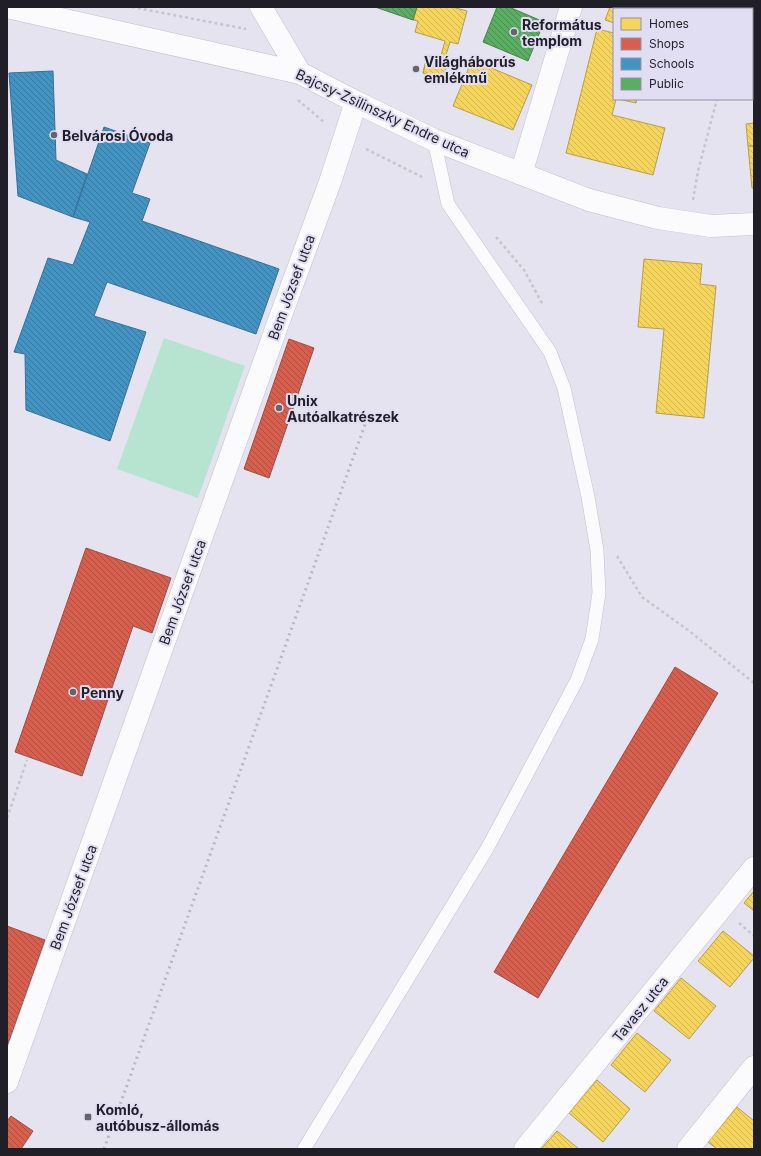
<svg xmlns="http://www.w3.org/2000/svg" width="761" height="1156" font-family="Inter,sans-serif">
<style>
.grass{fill:#b6e4d1}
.homes{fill:url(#homes-back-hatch);stroke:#b69e4c}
.shops{fill:url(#shops-back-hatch);stroke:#9f4c42}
.schools{fill:url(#schools-back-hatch);stroke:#387094}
.public{fill:url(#public-back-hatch);stroke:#498350}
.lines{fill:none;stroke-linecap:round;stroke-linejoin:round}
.service-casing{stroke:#c1c0c9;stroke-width:14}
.minor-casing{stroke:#c1c0c9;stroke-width:23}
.path{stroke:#c6c5c9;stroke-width:2.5;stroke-dasharray:3 3;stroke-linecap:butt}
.service{stroke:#fbfbfd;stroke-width:13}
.minor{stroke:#fbfbfd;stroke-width:22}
.rail{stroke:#b9b8bb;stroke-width:3;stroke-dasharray:2 4;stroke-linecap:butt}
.poi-dot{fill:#65646d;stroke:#e1def4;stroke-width:1.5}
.labels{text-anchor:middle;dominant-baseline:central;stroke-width:4;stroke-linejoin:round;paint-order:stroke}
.poi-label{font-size:14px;font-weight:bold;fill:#201f27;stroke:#e1def4;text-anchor:start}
.street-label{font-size:14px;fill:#201f27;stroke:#e1def4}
</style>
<defs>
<pattern id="homes-back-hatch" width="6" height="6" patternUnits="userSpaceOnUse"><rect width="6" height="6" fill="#f6d55c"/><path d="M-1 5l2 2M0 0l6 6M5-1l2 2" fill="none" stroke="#d3b650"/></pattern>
<pattern id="shops-back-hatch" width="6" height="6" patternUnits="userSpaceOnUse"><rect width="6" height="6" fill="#d6604d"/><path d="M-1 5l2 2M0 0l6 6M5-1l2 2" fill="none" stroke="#ad4f40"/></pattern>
<pattern id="schools-back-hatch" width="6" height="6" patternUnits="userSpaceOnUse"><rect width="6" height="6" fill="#4393c3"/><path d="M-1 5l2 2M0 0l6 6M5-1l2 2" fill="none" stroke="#38779e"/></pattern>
<pattern id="public-back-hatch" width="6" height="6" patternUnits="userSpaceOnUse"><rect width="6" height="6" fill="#5aae61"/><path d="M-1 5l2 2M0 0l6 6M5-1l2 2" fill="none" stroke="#4a8d50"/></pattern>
</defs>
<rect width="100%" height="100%" fill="#e4e3ef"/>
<path class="grass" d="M 164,338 L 245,366 L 198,498 L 117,469 Z"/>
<path class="homes" d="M 417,7 L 452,7 L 467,11 L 458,44 L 450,42 L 445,58 L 449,59 L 443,78 L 423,73 L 427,56 L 440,59 L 445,41 L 415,32 L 418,21 L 413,20 Z
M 610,7 L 651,7 L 651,9 L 614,9 L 614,23 L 605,20 Z
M 597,29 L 614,33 L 614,99 L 616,99 L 612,115 L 665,128 L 653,175 L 566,153 Z
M 427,56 L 448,61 L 443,78 L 423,73 Z
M 472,60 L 532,85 L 513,130 L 453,106 Z
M 618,99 L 637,99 L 636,103 Z
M 754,123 L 754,146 L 748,146 L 746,124 Z
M 748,146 L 754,146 L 754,188 L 752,188 Z
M 644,259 L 702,264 L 700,284 L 716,286 L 704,418 L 656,413 L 664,329 L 638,327 Z
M 754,891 L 754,911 L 744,903 Z
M 723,931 L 754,956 L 754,958 L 730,987 L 698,961 Z
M 681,978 L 716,1006 L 689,1039 L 654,1011 Z
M 637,1033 L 671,1060 L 645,1092 L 611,1065 Z
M 597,1080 L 630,1109 L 603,1142 L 569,1113 Z
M 737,1107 L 754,1121 L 754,1149 L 717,1149 L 708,1142 Z
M 557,1131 L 579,1149 L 541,1149 Z"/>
<path class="shops" d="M 289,339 L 314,348 L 269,478 L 244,469 Z
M 86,548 L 171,578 L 152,633 L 133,626 L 82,776 L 15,752 Z
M 675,667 L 718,693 L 538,998 L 494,972 Z
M 7,926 L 45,940 L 7,1047 Z
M 11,1116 L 33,1131 L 21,1149 L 7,1149 L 7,1121 Z"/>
<path class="schools" d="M 53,71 L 56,160 L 87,174 L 73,217 L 18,196 L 9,73 Z
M 104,127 L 150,143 L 132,193 L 150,199 L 142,221 L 279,269 L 256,334 L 107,282 L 94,316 L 146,332 L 110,441 L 26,410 L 25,354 L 14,352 L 48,258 L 73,265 L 90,222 L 73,217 Z"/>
<path class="public" d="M 375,7 L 417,7 L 413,20 Z
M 497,7 L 509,7 L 544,22 L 528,61 L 483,42 Z"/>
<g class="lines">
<g class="service-casing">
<path id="service" d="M 304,1149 L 488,847 L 577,680 L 592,639 L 599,593 L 597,550 L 588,497 L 564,388 L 550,352 L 448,204 L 434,140"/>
</g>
<g class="minor-casing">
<path id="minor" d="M 7,7 L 300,73 L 356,102 L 434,140 L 589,200 L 658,218 L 711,226 L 754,224
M 261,7 L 300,73
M 521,174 L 571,7
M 7,1082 L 277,326 L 330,182 L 356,102
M 525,1149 L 754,868
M 688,1149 L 754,1067"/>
</g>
<path class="path" d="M 132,7 L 246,29
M 741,9 L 742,7
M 298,100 L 325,123
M 366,149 L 422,177
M 693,200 L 698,171 L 717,99
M 496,237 L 524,270 L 543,305
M 617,556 L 642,597 L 688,630 L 754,683
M 7,818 L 27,760
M 739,923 L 754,936"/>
<use href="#service" class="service"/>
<use href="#minor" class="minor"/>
<path class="rail" d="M 104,1149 L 366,422"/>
</g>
<g class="poi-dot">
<circle cx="514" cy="32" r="4"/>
<circle cx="416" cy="69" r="4"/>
<circle cx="54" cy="135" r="4"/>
<circle cx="279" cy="408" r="4"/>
<circle cx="73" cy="692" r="4"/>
<rect x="84" y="1113" width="8" height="8" rx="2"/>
</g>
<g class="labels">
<g class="poi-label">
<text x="522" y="24">Református<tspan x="522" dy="16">templom</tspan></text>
<text x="424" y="61">Világháborús<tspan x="424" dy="16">emlékmű</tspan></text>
<text x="62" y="135">Belvárosi Óvoda</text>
<text x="287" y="400">Unix<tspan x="287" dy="16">Autóalkatrészek</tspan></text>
<text x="81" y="692">Penny</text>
<text x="96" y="1109">Komló,<tspan x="96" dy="16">autóbusz-állomás</tspan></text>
</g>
<g class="street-label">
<text transform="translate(383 113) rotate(25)">Bajcsy-Zsilinszky Endre utca</text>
<text transform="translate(291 287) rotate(-70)">Bem József utca</text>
<text transform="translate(182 592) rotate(-70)">Bem József utca</text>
<text transform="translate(73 897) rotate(-70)">Bem József utca</text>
<text transform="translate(640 1009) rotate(-51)">Tavasz utca</text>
</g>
</g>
<rect width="761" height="1156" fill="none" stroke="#201f27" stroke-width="16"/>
<rect x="613" y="8" width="140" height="92" fill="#e1def4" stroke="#9492a2"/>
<rect x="621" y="18" width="20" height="12" fill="#f6d55c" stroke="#9492a2"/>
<text x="649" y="28" font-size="12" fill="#201f27">Homes</text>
<rect x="621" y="38" width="20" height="12" fill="#d6604d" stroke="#9492a2"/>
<text x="649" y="48" font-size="12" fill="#201f27">Shops</text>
<rect x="621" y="58" width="20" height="12" fill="#4393c3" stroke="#9492a2"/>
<text x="649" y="68" font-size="12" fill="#201f27">Schools</text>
<rect x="621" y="78" width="20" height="12" fill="#5aae61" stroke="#9492a2"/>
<text x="649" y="88" font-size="12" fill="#201f27">Public</text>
</svg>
